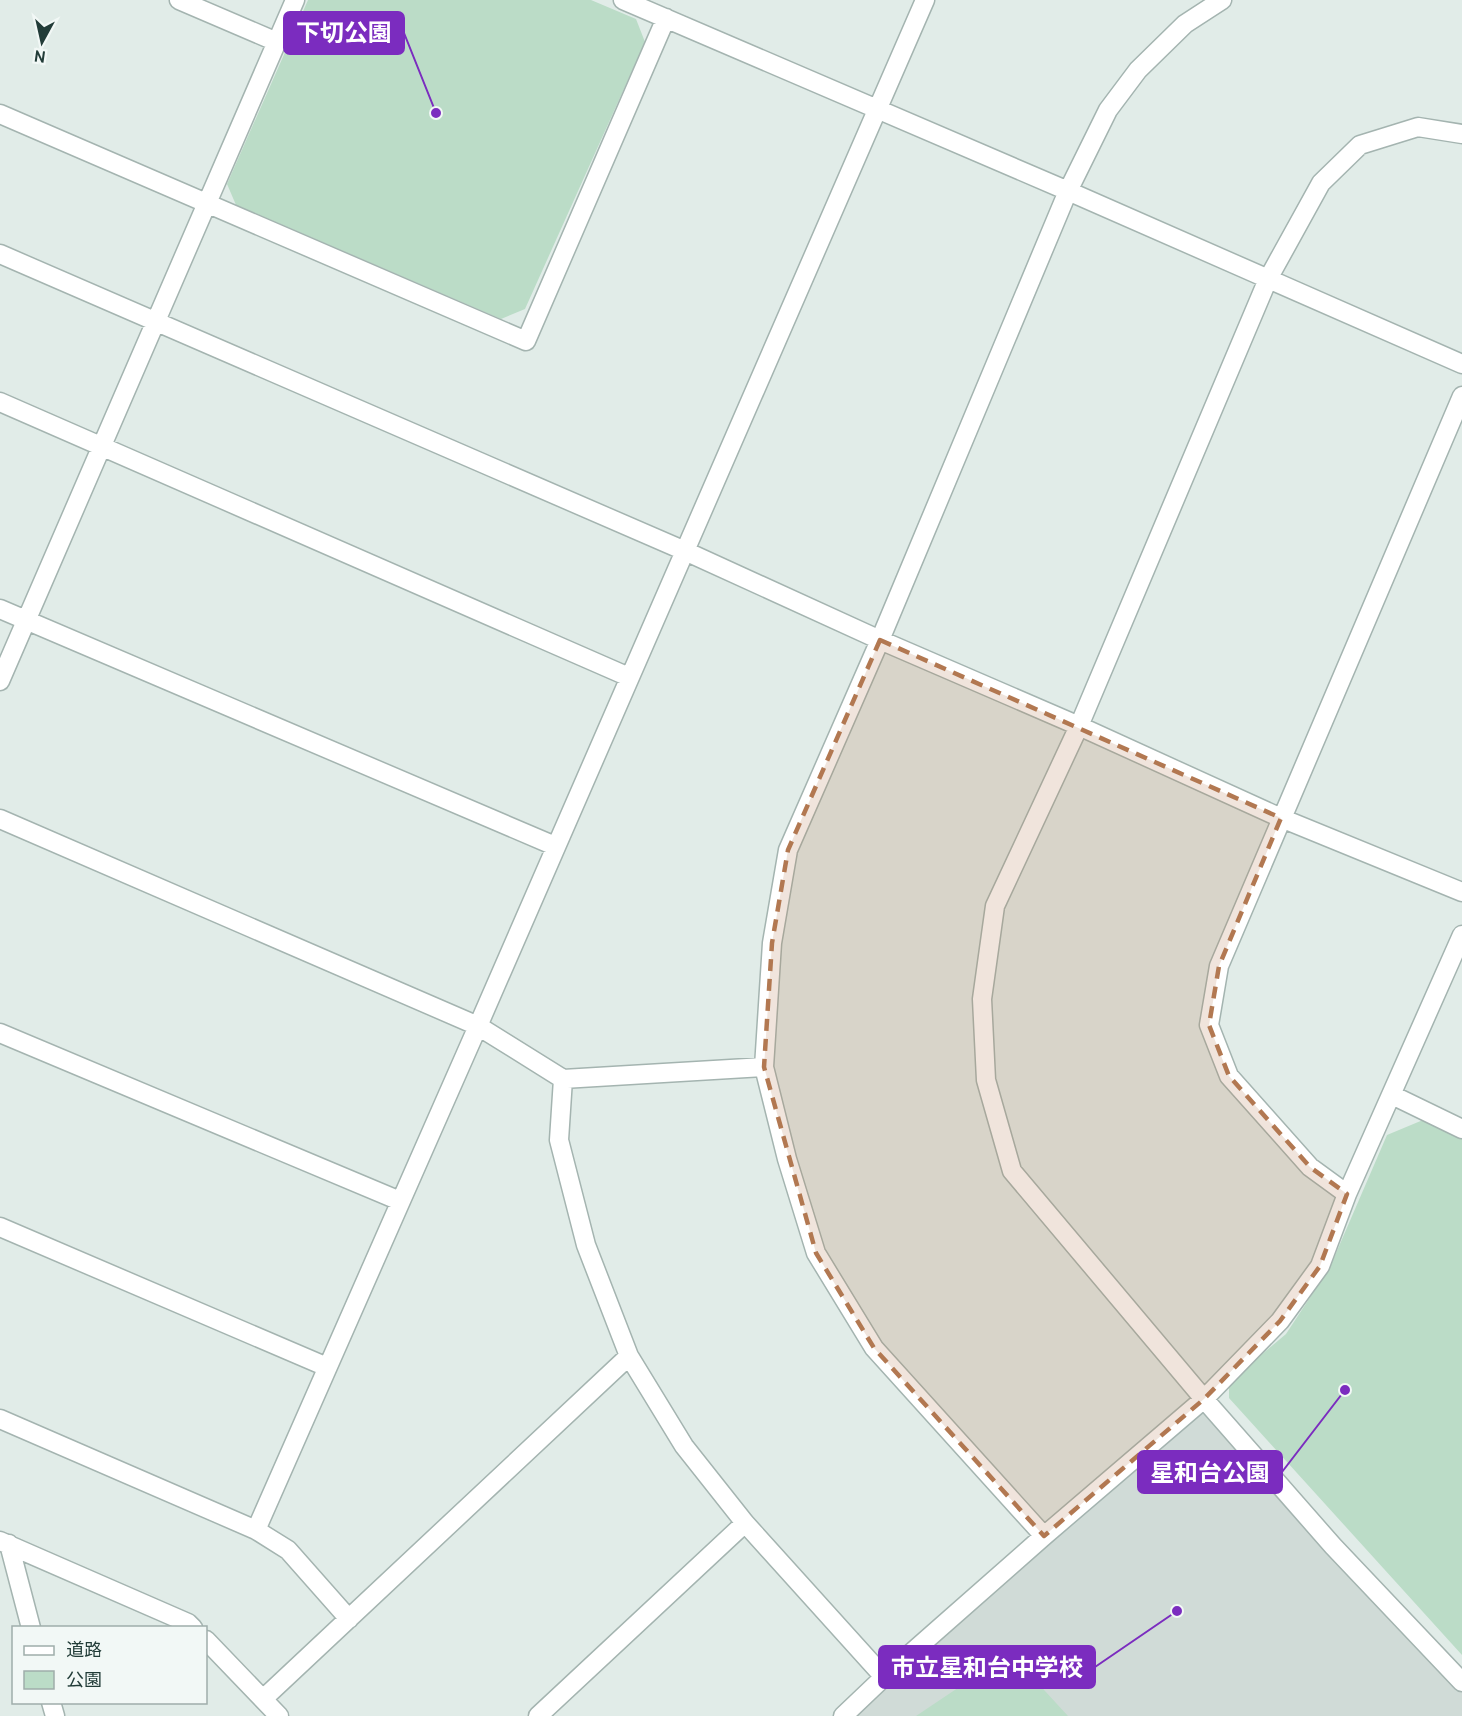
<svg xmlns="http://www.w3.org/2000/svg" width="1462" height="1716" font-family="Cabin,'Noto Sans JP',sans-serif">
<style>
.built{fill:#d0dbd7}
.green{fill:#bbdcc7}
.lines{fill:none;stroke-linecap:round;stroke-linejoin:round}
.minor-casing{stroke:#a4b4b0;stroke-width:21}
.minor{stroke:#fff;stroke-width:18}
.marked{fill:#b27851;fill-opacity:0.2;stroke:#b27851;stroke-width:4.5;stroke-dasharray:12 8;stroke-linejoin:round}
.leader{fill:none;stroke:#7b2cbf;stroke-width:2}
.callout-dot{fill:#7b2cbf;stroke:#f2f8f6;stroke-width:2}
.callout{fill:#7b2cbf;stroke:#7b2cbf;stroke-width:2}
.callout-label{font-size:24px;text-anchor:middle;font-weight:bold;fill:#fff}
</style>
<rect width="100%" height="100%" fill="#e1ece8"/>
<path class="built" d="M 1204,1399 L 1462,1682 L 1462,1716 L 843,1716 Z"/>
<path class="green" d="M 308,0 L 591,0 L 636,19 L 645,42 L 525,309 L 501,319 L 236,205 L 227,184 Z
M 1423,1120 L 1462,1138 L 1462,1655 L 1229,1398 L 1229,1382 L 1286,1334 L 1330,1267 L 1387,1135 Z
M 1010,1653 L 1068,1716 L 916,1716 Z"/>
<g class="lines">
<g class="minor-casing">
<path id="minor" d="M 179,0 L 277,42
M 623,0 L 1068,191 L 1462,364
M 0,114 L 526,341 L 666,18
M 1462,134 L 1418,127 L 1360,145 L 1321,183 L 1268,279 L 1079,726 L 995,906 L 982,999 L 986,1080 L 1012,1171 L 1204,1399 L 1333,1546 L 1462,1682
M 0,254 L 685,551 L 880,640 L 1079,726 L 1281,818 L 1462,892
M 0,402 L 629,677
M 0,609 L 555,846
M 0,681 L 295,0
M 0,819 L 478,1026 L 563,1079 L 764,1067
M 0,1033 L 400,1201
M 563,1079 L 559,1140 L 586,1245 L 629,1356 L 684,1446 L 745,1523 L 884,1677
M 1392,1095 L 1462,1129
M 1347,1194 L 1310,1167 L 1229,1076 L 1209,1025 L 1219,966 L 1462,396
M 0,1227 L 327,1367
M 0,1419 L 256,1530 L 288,1550 L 349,1619
M 256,1530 L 478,1026 L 925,0
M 1044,1536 L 874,1348 L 816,1253 L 787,1159 L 764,1067 L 772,943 L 788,850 L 880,640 L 1068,191 L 1108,110 L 1138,70 L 1185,24 L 1222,0
M 0,1541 L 188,1623 L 193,1628
M 9,1544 L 31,1628
M 206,1640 L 279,1716
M 263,1699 L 629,1356
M 51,1702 L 55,1716
M 538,1716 L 745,1523
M 843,1716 L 884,1677 L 1044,1536 L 1204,1399 L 1280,1321 L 1320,1266 L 1347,1194 L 1462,935"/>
</g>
<use href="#minor" class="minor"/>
</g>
<path class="marked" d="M 880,640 L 1281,818 L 1219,966 L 1209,1025 L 1229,1076 L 1310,1167 L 1347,1194 L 1320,1266 L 1280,1321 L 1204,1399 L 1044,1536 L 874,1348 L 816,1253 L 764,1067 L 772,943 L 788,850 Z"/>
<path class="leader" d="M436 113L404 33M1345 1390L1282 1472M1177 1611L1095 1667"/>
<g class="callout-dot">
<circle cx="436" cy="113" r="6"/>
<circle cx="1345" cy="1390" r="6"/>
<circle cx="1177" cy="1611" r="6"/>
</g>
<g class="callout">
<rect x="284" y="12" width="120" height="42" rx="6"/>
<rect x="1138" y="1451" width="144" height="42" rx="6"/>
<rect x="879" y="1646" width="216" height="42" rx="6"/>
</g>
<g class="callout-label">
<text x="344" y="41">下切公園</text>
<text x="1210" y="1481">星和台公園</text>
<text x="987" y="1676">市立星和台中学校</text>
</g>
<rect x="12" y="1626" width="195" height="78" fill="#f2f8f6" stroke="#9fadaa" stroke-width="1.5"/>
<rect x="24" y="1646" width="30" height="9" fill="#ffffff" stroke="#9fadaa" stroke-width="1.5"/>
<text x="66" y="1656" font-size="18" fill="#223c38">道路</text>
<rect x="24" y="1671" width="30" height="18" fill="#bbdcc7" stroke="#9fadaa" stroke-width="1.5"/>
<text x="66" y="1686" font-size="18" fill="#223c38">公園</text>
<g transform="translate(42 42) rotate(188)" stroke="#f2f8f6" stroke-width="4.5" paint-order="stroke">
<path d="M0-4.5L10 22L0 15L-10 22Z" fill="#223c38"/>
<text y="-9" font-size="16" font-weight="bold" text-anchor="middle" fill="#223c38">N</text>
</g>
</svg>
